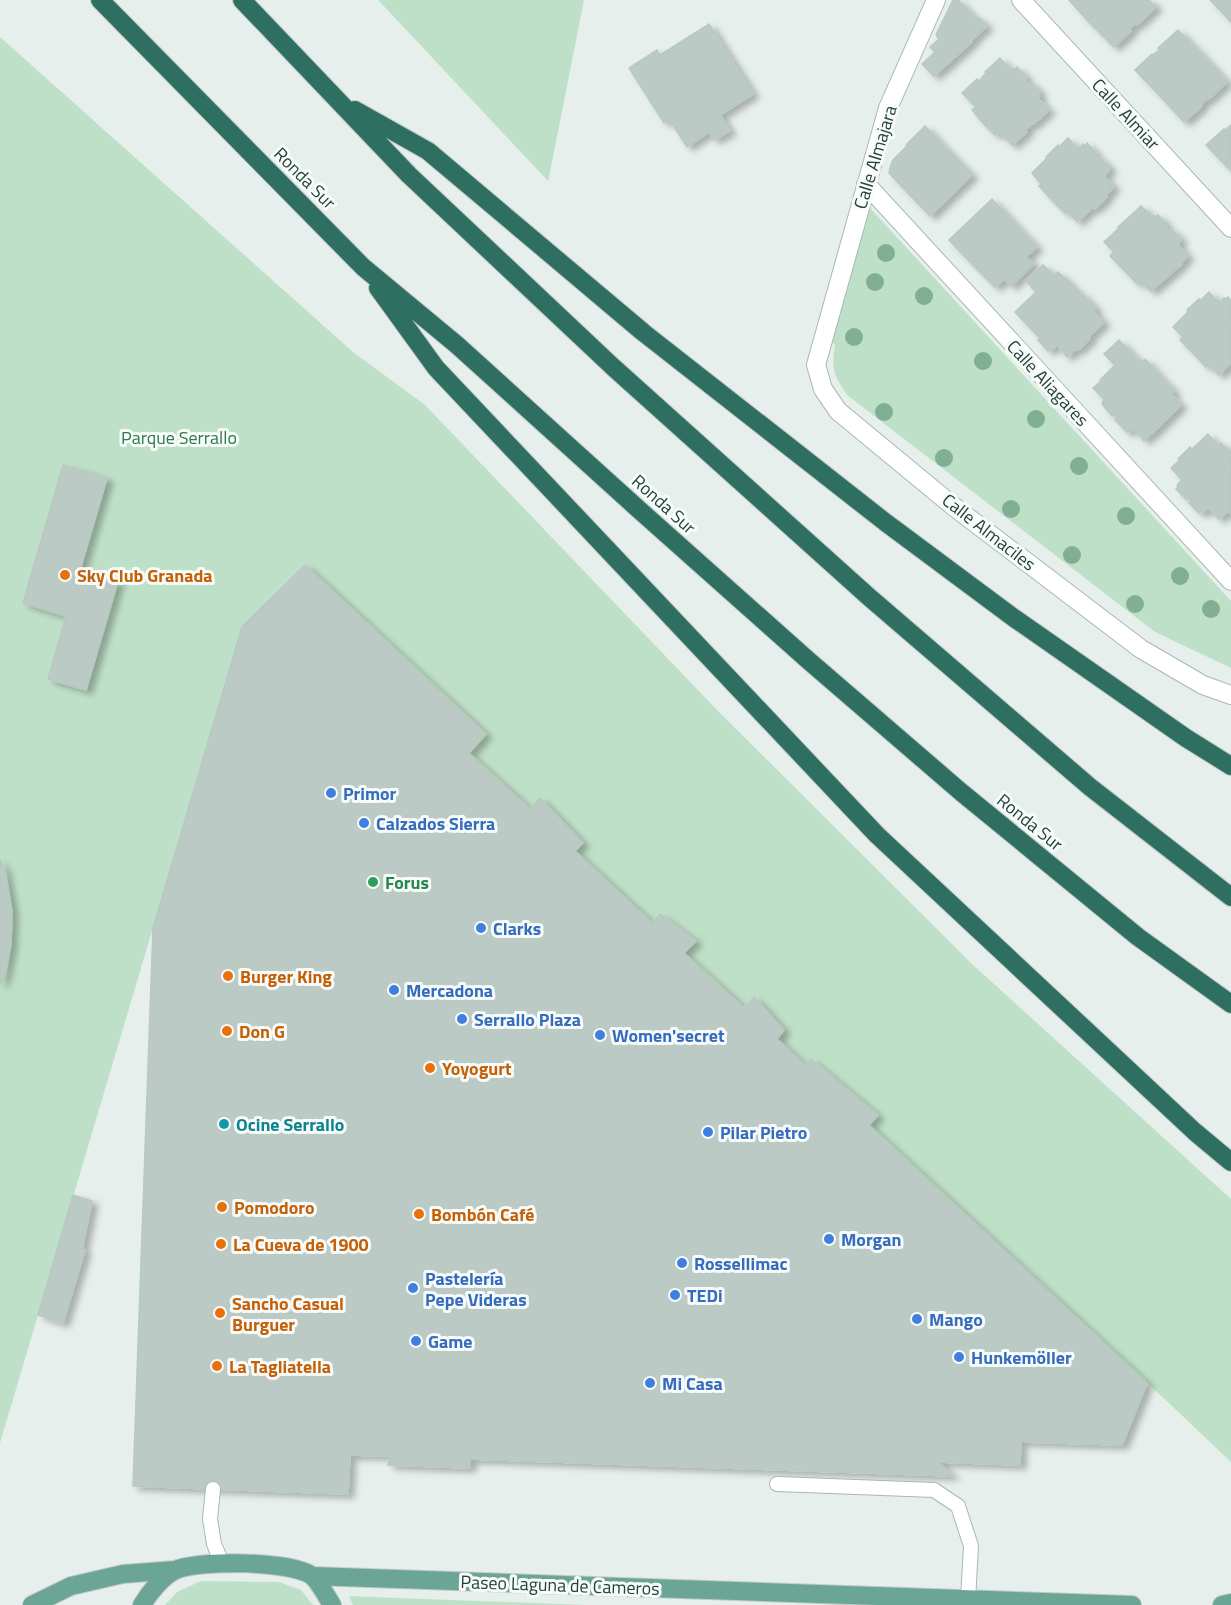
<svg xmlns="http://www.w3.org/2000/svg" width="1231" height="1605" font-family="'Titillium Web',sans-serif">
<style>
.green{fill:#bfe0c8}
.building{fill:#bbcac4;stroke:#b8c9c2;stroke-width:1.5;filter:url(#shadow)}
.lines{fill:none;stroke-linecap:round;stroke-linejoin:round}
.service-casing{stroke:#a8b8b2;stroke-width:16}
.pedestrian-casing{stroke:#a8b8b2;stroke-width:20}
.minor-casing{stroke:#a8b8b2;stroke-width:20}
.primary-casing{stroke:#c2cac8;stroke-width:20}
.motorway-casing{stroke:#c2cac8;stroke-width:20}
.service{stroke:#fff;stroke-width:14}
.pedestrian{stroke:#fff;stroke-width:18}
.minor{stroke:#fff;stroke-width:18}
.primary{stroke:#6aa596;stroke-width:18}
.motorway{stroke:#2f6f62;stroke-width:18}
.tree{fill:#80af93}
.food-dot{fill:#e8710a;stroke:#f7fbf9;stroke-width:2}
.shop-dot{fill:#3f7fe0;stroke:#f7fbf9;stroke-width:2}
.leisure-dot{fill:#2e9e5b;stroke:#f7fbf9;stroke-width:2}
.culture-dot{fill:#0f9aa8;stroke:#f7fbf9;stroke-width:2}
.labels{text-anchor:middle;dominant-baseline:central;stroke-width:6;stroke-linejoin:round;paint-order:stroke}
.street-label{font-size:18px;fill:#24423a;stroke:#f7fbf9}
.park-label{font-size:18px;fill:#2d7a4b;stroke:#f7fbf9}
.food-label{font-size:18px;font-weight:bold;fill:#c56008;stroke:#f7fbf9;text-anchor:start}
.shop-label{font-size:18px;font-weight:bold;fill:#366cbe;stroke:#f7fbf9;text-anchor:start}
.leisure-label{font-size:18px;font-weight:bold;fill:#27864d;stroke:#f7fbf9;text-anchor:start}
.culture-label{font-size:18px;font-weight:bold;fill:#0d838f;stroke:#f7fbf9;text-anchor:start}
</style>
<defs>
<filter id="shadow"><feDropShadow dx="6" dy="4" stdDeviation="3" flood-color="#0004"/></filter>
</defs>
<rect width="100%" height="100%" fill="#e6efeb"/>
<path class="green" d="M 378,0 L 584,0 L 548,182 L 548,181 Z
M 0,37 L 353,352 L 425,405 L 718,711 L 973,965 L 1231,1199 L 1231,1462 L 1173,1407 L 869,1125 L 877,1115 L 812,1059 L 806,1066 L 777,1039 L 784,1030 L 754,998 L 744,1008 L 684,953 L 695,941 L 660,914 L 652,923 L 575,851 L 583,843 L 540,798 L 530,809 L 469,753 L 486,734 L 305,566 L 242,628 L 0,1443 Z
M 870,208 L 1231,601 L 1231,668 L 1155,632 L 847,395 C 834,376 831,369 835,345 L 830,340 Z
M 201,1581 L 279,1582 L 301,1590 L 313,1605 L 165,1605 L 177,1592 Z
M 349,1596 L 372,1597 L 586,1605 L 353,1605 Z"/>
<path class="building" d="M 953,0 L 958,0 L 976,19 L 978,17 L 987,26 L 971,41 L 972,42 L 934,76 L 922,64 L 935,52 L 930,47 L 939,39 L 936,35 Z
M 1069,0 L 1111,0 L 1088,21 Z
M 1111,0 L 1149,0 L 1156,7 L 1137,25 L 1135,24 L 1129,30 L 1131,31 L 1114,47 L 1088,21 Z
M 1210,0 L 1227,0 L 1218,8 Z
M 1227,0 L 1231,0 L 1231,22 L 1218,8 Z
M 709,24 L 753,94 L 720,115 L 730,131 L 714,140 L 709,132 L 687,147 L 669,119 L 664,123 L 629,68 L 657,50 L 660,55 Z
M 1178,30 L 1203,56 L 1160,96 L 1135,70 L 1152,54 L 1153,55 L 1160,49 L 1158,48 Z
M 1203,56 L 1227,82 L 1208,100 L 1206,99 L 1201,105 L 1202,106 L 1184,122 L 1160,96 Z
M 1000,58 L 1011,70 L 1014,68 L 1015,70 L 1017,67 L 1027,78 L 1025,80 L 1026,82 L 983,123 L 972,110 L 976,107 L 962,93 L 977,79 L 979,81 L 986,73 L 985,72 Z
M 1026,82 L 1029,84 L 1031,82 L 1040,92 L 1038,94 L 1040,96 L 1038,98 L 1049,110 L 1034,124 L 1033,123 L 1025,130 L 1027,132 L 1012,145 L 999,132 L 995,135 L 983,123 Z
M 1231,125 L 1231,171 L 1206,145 L 1224,129 L 1225,130 Z
M 925,126 L 949,152 L 907,192 L 889,173 L 890,168 L 893,160 L 907,146 L 906,145 Z
M 1068,138 L 1078,149 L 1083,144 L 1085,146 L 1087,143 L 1097,154 L 1095,156 L 1096,158 L 1052,200 L 1039,186 L 1041,184 L 1032,173 L 1047,158 L 1046,157 L 1058,145 L 1059,147 Z
M 949,152 L 972,175 L 930,216 L 907,192 Z
M 1100,157 L 1110,168 L 1108,170 L 1109,171 L 1104,176 L 1114,187 L 1106,195 L 1107,197 L 1095,209 L 1093,207 L 1077,222 L 1068,211 L 1065,213 L 1052,200 L 1094,159 L 1096,158 L 1098,159 Z
M 992,199 L 1014,223 L 972,264 L 949,240 Z
M 1141,206 L 1152,217 L 1153,215 L 1155,217 L 1158,215 L 1167,225 L 1165,227 L 1167,229 L 1124,270 L 1110,256 L 1114,252 L 1104,242 L 1119,228 L 1118,227 Z
M 1014,223 L 1037,247 L 1026,257 L 1034,264 L 1011,286 L 1004,279 L 995,287 L 972,264 Z
M 1167,229 L 1168,231 L 1171,229 L 1181,239 L 1178,245 L 1188,256 L 1181,263 L 1182,264 L 1151,291 L 1140,281 L 1137,284 L 1124,270 Z
M 1043,265 L 1054,276 L 1058,272 L 1081,295 L 1038,336 L 1015,312 L 1036,292 L 1026,281 Z
M 1209,292 L 1219,303 L 1224,298 L 1226,299 L 1228,297 L 1231,300 L 1231,317 L 1193,353 L 1180,340 L 1183,337 L 1173,327 L 1188,312 L 1187,310 L 1199,299 L 1201,300 Z
M 1082,294 L 1096,308 L 1093,311 L 1104,322 L 1089,337 L 1090,339 L 1078,350 L 1076,349 L 1067,357 L 1057,345 L 1051,350 L 1050,349 L 1048,351 L 1038,340 L 1040,338 L 1038,336 Z
M 1231,317 L 1231,363 L 1219,375 L 1209,365 L 1206,367 L 1193,353 Z
M 1119,340 L 1141,363 L 1145,359 L 1159,375 L 1116,416 L 1115,414 L 1112,416 L 1102,404 L 1104,399 L 1093,388 L 1101,381 L 1100,380 L 1115,365 L 1104,354 Z
M 1159,375 L 1174,391 L 1171,394 L 1181,405 L 1152,434 L 1151,434 L 1144,441 L 1134,429 L 1127,432 L 1115,420 L 1118,417 L 1116,416 Z
M 1208,434 L 1218,445 L 1221,443 L 1231,453 L 1231,460 L 1192,497 L 1190,499 L 1188,497 L 1186,499 L 1176,489 L 1178,487 L 1177,485 L 1182,480 L 1171,468 L 1180,460 L 1178,459 L 1190,447 L 1192,449 Z
M 1231,460 L 1231,511 L 1230,513 L 1228,511 L 1219,519 L 1208,508 L 1203,513 L 1201,511 L 1199,513 L 1189,503 L 1192,501 L 1190,499 Z
M 63,465 L 107,478 L 80,570 L 118,581 L 86,690 L 48,679 L 66,616 L 23,603 Z
M 305,565 L 486,734 L 469,753 L 530,809 L 540,798 L 583,843 L 575,851 L 652,923 L 660,914 L 696,941 L 684,953 L 744,1008 L 754,997 L 784,1030 L 777,1039 L 806,1066 L 811,1059 L 878,1115 L 869,1125 L 1147,1383 L 1122,1445 L 1025,1442 L 1021,1438 L 1020,1465 L 938,1462 L 953,1476 L 470,1459 L 470,1468 L 388,1465 L 389,1456 L 350,1455 L 348,1494 L 133,1486 L 153,928 L 242,627 Z
M 0,859 L 5,871 L 12,911 L 11,944 L 5,975 L 0,985 Z
M 73,1195 L 92,1201 L 82,1249 L 85,1250 L 63,1323 L 38,1315 Z"/>
<g class="lines">
<g class="service-casing">
<path id="service" d="M 777,1484 L 934,1490 L 958,1506 L 971,1546 L 968,1600
M 213,1489 L 210,1519 L 214,1544 L 222,1563"/>
</g>
<g class="pedestrian-casing">
<path id="pedestrian" d="M 1021,0 L 1231,228"/>
</g>
<g class="minor-casing">
<path id="minor" d="M 936,0 L 888,108 L 816,365 L 823,389 L 838,411 L 953,506 L 1141,649 L 1203,685 L 1231,695
M 866,184 L 1231,581"/>
</g>
<g class="primary-casing">
<path id="primary" d="M 312,1576 L 1132,1605
M 32,1605 L 71,1586 L 123,1574 L 175,1570
M 142,1605 C 149,1593 164,1574 178,1569 C 203,1560 288,1561 311,1575 C 318,1580 327,1597 332,1605
M 1222,1605 L 1231,1603"/>
</g>
<g class="motorway-casing">
<path id="motorway" d="M 100,0 L 363,267 L 457,345 L 636,507 L 809,661 L 961,792 L 1138,937 L 1231,1004
M 242,0 L 409,175 L 613,367 L 869,597 L 1090,787 L 1231,897
M 355,110 L 428,151 L 644,333 L 885,522 L 1014,618 L 1186,738 L 1231,766
M 378,288 L 436,368 L 877,835 L 1195,1132 L 1231,1162"/>
</g>
<use href="#service" class="service"/>
<use href="#pedestrian" class="pedestrian"/>
<use href="#minor" class="minor"/>
<use href="#primary" class="primary"/>
<use href="#motorway" class="motorway"/>
</g>
<g class="tree">
<circle cx="886" cy="253" r="9"/>
<circle cx="875" cy="282" r="9"/>
<circle cx="924" cy="296" r="9"/>
<circle cx="854" cy="337" r="9"/>
<circle cx="983" cy="361" r="9"/>
<circle cx="884" cy="412" r="9"/>
<circle cx="1036" cy="419" r="9"/>
<circle cx="944" cy="458" r="9"/>
<circle cx="1079" cy="466" r="9"/>
<circle cx="1011" cy="509" r="9"/>
<circle cx="1126" cy="516" r="9"/>
<circle cx="1072" cy="555" r="9"/>
<circle cx="1180" cy="576" r="9"/>
<circle cx="1135" cy="604" r="9"/>
<circle cx="1211" cy="609" r="9"/>
</g>
<g class="food-dot">
<circle cx="65" cy="575" r="6"/>
<circle cx="228" cy="976" r="6"/>
<circle cx="227" cy="1031" r="6"/>
<circle cx="430" cy="1068" r="6"/>
<circle cx="222" cy="1207" r="6"/>
<circle cx="419" cy="1214" r="6"/>
<circle cx="221" cy="1244" r="6"/>
<circle cx="220" cy="1313" r="6"/>
<circle cx="217" cy="1366" r="6"/>
</g>
<g class="shop-dot">
<circle cx="331" cy="793" r="6"/>
<circle cx="364" cy="823" r="6"/>
<circle cx="481" cy="928" r="6"/>
<circle cx="394" cy="990" r="6"/>
<circle cx="462" cy="1019" r="6"/>
<circle cx="600" cy="1035" r="6"/>
<circle cx="708" cy="1132" r="6"/>
<circle cx="829" cy="1239" r="6"/>
<circle cx="682" cy="1263" r="6"/>
<circle cx="413" cy="1288" r="6"/>
<circle cx="675" cy="1295" r="6"/>
<circle cx="917" cy="1319" r="6"/>
<circle cx="416" cy="1341" r="6"/>
<circle cx="959" cy="1357" r="6"/>
<circle cx="650" cy="1383" r="6"/>
</g>
<circle class="leisure-dot" cx="373" cy="882" r="6"/>
<circle class="culture-dot" cx="224" cy="1124" r="6"/>
<g class="labels">
<g class="street-label">
<text transform="translate(1126 114) rotate(47)">Calle Almiar</text>
<text transform="translate(875 157) rotate(-73)">Calle Almajara</text>
<text transform="translate(305 178) rotate(45)">Ronda Sur</text>
<text transform="translate(1048 383) rotate(47)">Calle Aliagares</text>
<text transform="translate(664 504) rotate(42)">Ronda Sur</text>
<text transform="translate(989 532) rotate(38)">Calle Almaciles</text>
<text transform="translate(1030 822) rotate(39)">Ronda Sur</text>
<text transform="translate(560 1585) rotate(2)">Paseo Laguna de Cameros</text>
</g>
<g class="park-label">
<text x="179" y="437">Parque Serrallo</text>
</g>
<g class="food-label">
<text x="77" y="575">Sky Club Granada</text>
<text x="240" y="976">Burger King</text>
<text x="239" y="1031">Don G</text>
<text x="442" y="1068">Yoyogurt</text>
<text x="234" y="1207">Pomodoro</text>
<text x="431" y="1214">Bombón Café</text>
<text x="233" y="1244">La Cueva de 1900</text>
<text x="232" y="1303">Sancho Casual<tspan x="232" dy="21">Burguer</tspan></text>
<text x="229" y="1366">La Tagliatella</text>
</g>
<g class="shop-label">
<text x="343" y="793">Primor</text>
<text x="376" y="823">Calzados Sierra</text>
<text x="493" y="928">Clarks</text>
<text x="406" y="990">Mercadona</text>
<text x="474" y="1019">Serrallo Plaza</text>
<text x="612" y="1035">Women'secret</text>
<text x="720" y="1132">Pilar Pietro</text>
<text x="841" y="1239">Morgan</text>
<text x="694" y="1263">Rossellimac</text>
<text x="425" y="1278">Pastelería<tspan x="425" dy="21">Pepe Videras</tspan></text>
<text x="687" y="1295">TEDi</text>
<text x="929" y="1319">Mango</text>
<text x="428" y="1341">Game</text>
<text x="971" y="1357">Hunkemöller</text>
<text x="662" y="1383">Mi Casa</text>
</g>
<g class="leisure-label">
<text x="385" y="882">Forus</text>
</g>
<g class="culture-label">
<text x="236" y="1124">Ocine Serrallo</text>
</g>
</g>
</svg>
